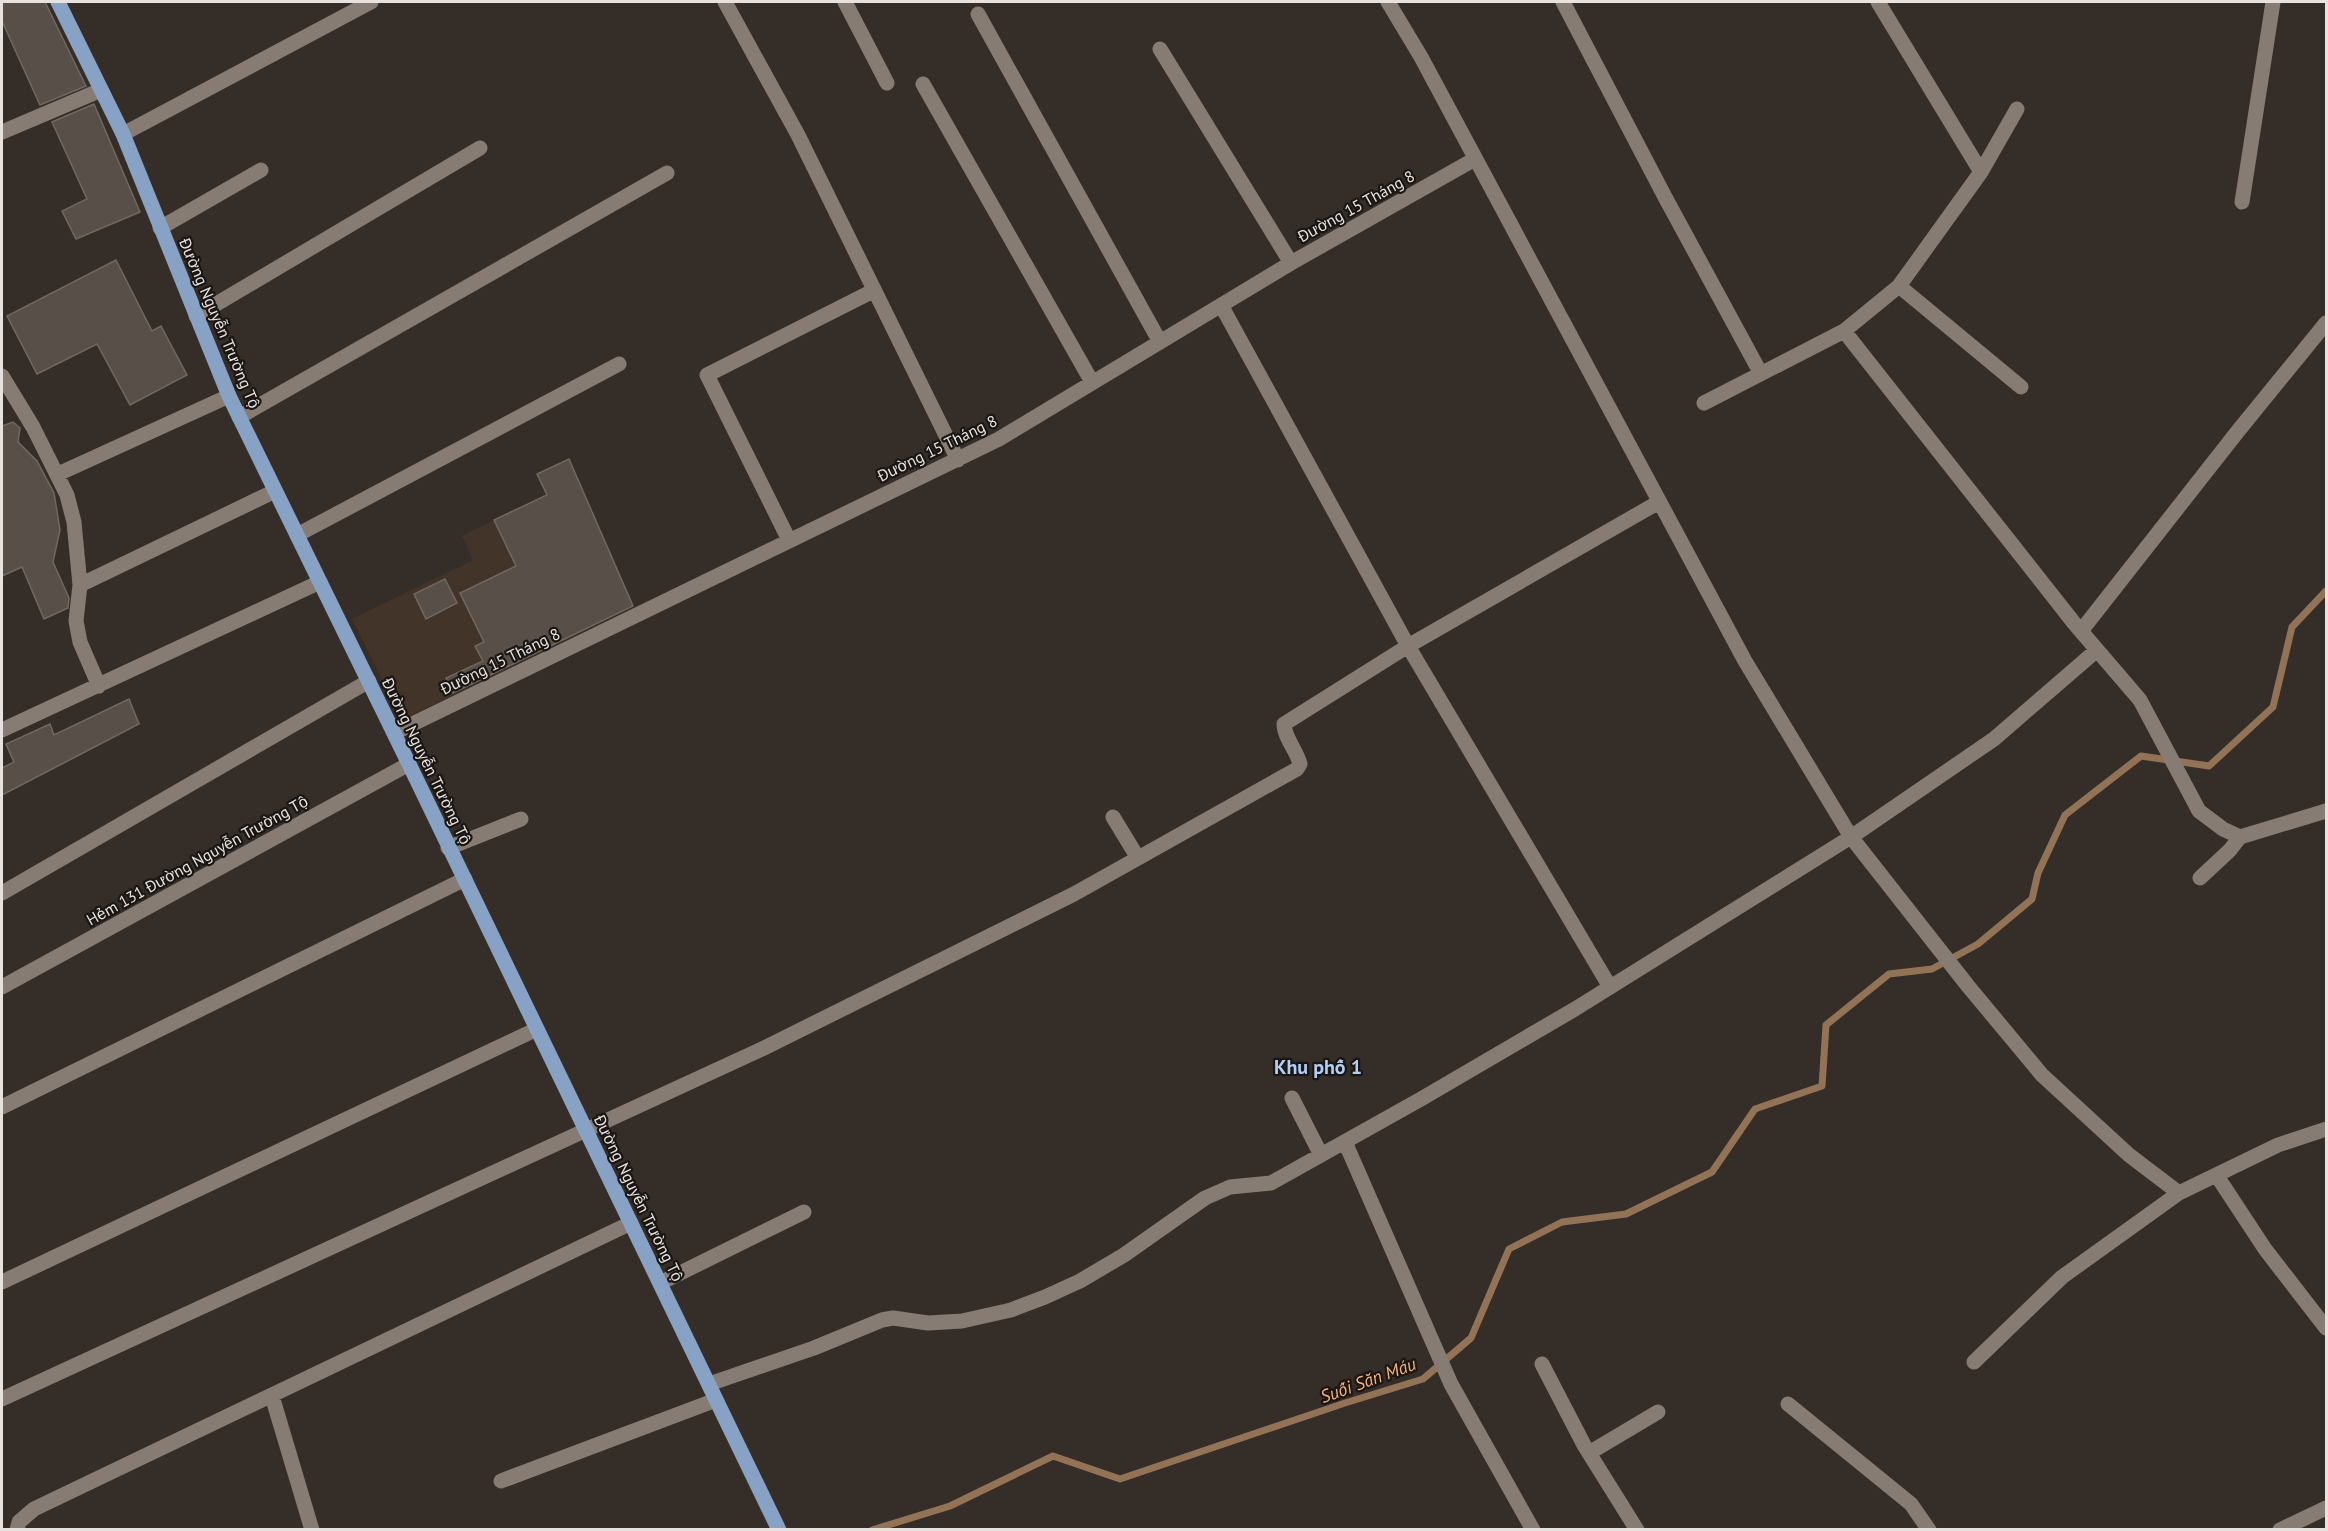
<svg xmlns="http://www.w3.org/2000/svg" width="2328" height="1531" font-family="'PT Sans',sans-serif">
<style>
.built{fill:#423429}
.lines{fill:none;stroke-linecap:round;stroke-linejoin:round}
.stream{stroke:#937355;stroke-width:7}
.building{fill:#584f48;stroke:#716860;stroke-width:1.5}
.minor{stroke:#867c74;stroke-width:15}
.major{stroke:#88a2c6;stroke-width:15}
.labels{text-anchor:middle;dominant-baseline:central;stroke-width:4.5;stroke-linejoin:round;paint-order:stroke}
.street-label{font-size:16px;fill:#e7e2de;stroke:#1a1613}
.water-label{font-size:18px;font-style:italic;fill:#f8b377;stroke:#1a1613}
.quarter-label{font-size:20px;font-weight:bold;fill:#b2cef3;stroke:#1a1613}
</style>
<rect width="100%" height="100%" fill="#352d27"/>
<path class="built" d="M 569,459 L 633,607 L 402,720 L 352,619 L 473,560 L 462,536 L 547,495 L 537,474 Z"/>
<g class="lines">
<path class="stream" d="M 872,1530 L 950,1506 L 1053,1456 L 1120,1479 L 1345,1403 L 1423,1379 L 1471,1338 L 1509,1249 L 1562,1222 L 1626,1214 L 1712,1172 L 1755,1109 L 1822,1086 L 1826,1025 L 1889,974 L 1932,969 L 1978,944 L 2032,899 L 2038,873 L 2065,815 L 2141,756 L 2209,766 L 2273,707 L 2292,627 L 2326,591"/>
</g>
<path class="building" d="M 2,2 L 45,2 L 86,86 L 40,105 L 2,21 Z
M 94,104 L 140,212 L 76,239 L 62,211 L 87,199 L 52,122 Z
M 116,260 L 152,331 L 161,326 L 187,375 L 130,405 L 97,344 L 37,374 L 7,316 Z
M 13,422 L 20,428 L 18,442 L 37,461 L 54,493 L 60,530 L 53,562 L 69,598 L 68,608 L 44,619 L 22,567 L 2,576 L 2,426 Z
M 569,459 L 633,606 L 453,693 L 446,678 L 483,661 L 475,646 L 484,642 L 460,593 L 516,566 L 494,520 L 547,495 L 537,474 Z
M 445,579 L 457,603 L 426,619 L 414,594 Z
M 129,699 L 139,724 L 2,795 L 2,768 L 14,762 L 6,744 L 50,724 L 54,735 Z"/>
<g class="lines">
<path class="minor" d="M 725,2 L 798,135 L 958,460
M 845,2 L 887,83
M 1388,2 L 1421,57 L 1745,661 L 1851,837 L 1968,986 L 2042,1075 L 2129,1155 L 2179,1193 L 2278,1145 L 2326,1129
M 1563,2 L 1665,197 L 1760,372
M 1878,2 L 1981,172
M 978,14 L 1160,342
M 1160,49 L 1291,263
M 923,84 L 1092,382
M 2,132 L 101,90
M 123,134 L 371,2
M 2242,202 L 2273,2
M 160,228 L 261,170
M 1899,286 L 2021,387
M 1221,305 L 1408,646 L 1610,987
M 196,316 L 480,148
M 1844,331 L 2074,623 L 2140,700 L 2199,811 L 2223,829 L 2240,837 L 2326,811
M 2,376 L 33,427 L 67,495 L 74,522 L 80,585 L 76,621 L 80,642 L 99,686
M 1704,403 L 1844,331 L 1899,286 L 1981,172 L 2017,109
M 239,417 L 667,173
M 58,474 L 229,396
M 297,535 L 619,364
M 789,540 L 707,375 L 873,291
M 80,585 L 275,491
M 2081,631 L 2238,431 L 2326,323
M 2,730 L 320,582
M 394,733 L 999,439 L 1291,263 L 1475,159
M 1113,817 L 1138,858
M 448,848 L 521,819
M 2200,878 L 2230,850 L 2240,837
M 2,893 L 369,681
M 2,987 L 409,764
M 1292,1098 L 1321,1155
M 2,1107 L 465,879
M 1345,1142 L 1451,1384 L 1533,1530
M 2217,1176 L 2265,1249 L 2326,1328
M 2,1282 L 537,1029
M 660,1283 L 804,1212
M 1974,1362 L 2062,1277 L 2179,1193
M 1542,1364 L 1584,1445 L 1637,1530
M 709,1384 L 814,1348 L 882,1320 L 893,1318 L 928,1323 L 962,1321 L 1011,1310 L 1045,1297 L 1080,1281 L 1124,1255 L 1205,1198 L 1230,1187 L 1271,1183 L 1421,1099 L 1575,1009 L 1851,837 L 1994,739 L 2097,650
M 272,1396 L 312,1530
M 2,1399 L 762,1049 L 1074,894 L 1297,769 L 1300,764 C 1297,751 1284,737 1284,724 L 1408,646 L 1659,502
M 1788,1404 L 1911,1504 L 1929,1530
M 1589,1453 L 1658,1412
M 501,1481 L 716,1400
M 17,1530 L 19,1522 L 34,1509 L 631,1223
M 2280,1530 L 2326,1508"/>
<path class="major" d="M 58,2 L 123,134 L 229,396 L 409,764 L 779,1530"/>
</g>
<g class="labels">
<g class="street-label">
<text transform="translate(1356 206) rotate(-29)">Đường 15 Tháng 8</text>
<text transform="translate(220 323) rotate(67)">Đường Nguyễn Trường Tộ</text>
<text transform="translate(937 448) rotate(-26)">Đường 15 Tháng 8</text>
<text transform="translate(500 661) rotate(-26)">Đường 15 Tháng 8</text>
<text transform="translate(427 761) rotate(64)">Đường Nguyễn Trường Tộ</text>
<text transform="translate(197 860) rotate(-29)">Hẻm 131 Đường Nguyễn Trường Tộ</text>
<text transform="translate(639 1198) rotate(64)">Đường Nguyễn Trường Tộ</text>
</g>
<g class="water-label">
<text transform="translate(1368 1380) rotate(-20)">Suối Săn Máu</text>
</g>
<g class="quarter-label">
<text x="1318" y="1067">Khu phố 1</text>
</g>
</g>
<rect width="2328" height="1531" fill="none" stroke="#e7e2de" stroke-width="6"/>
</svg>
